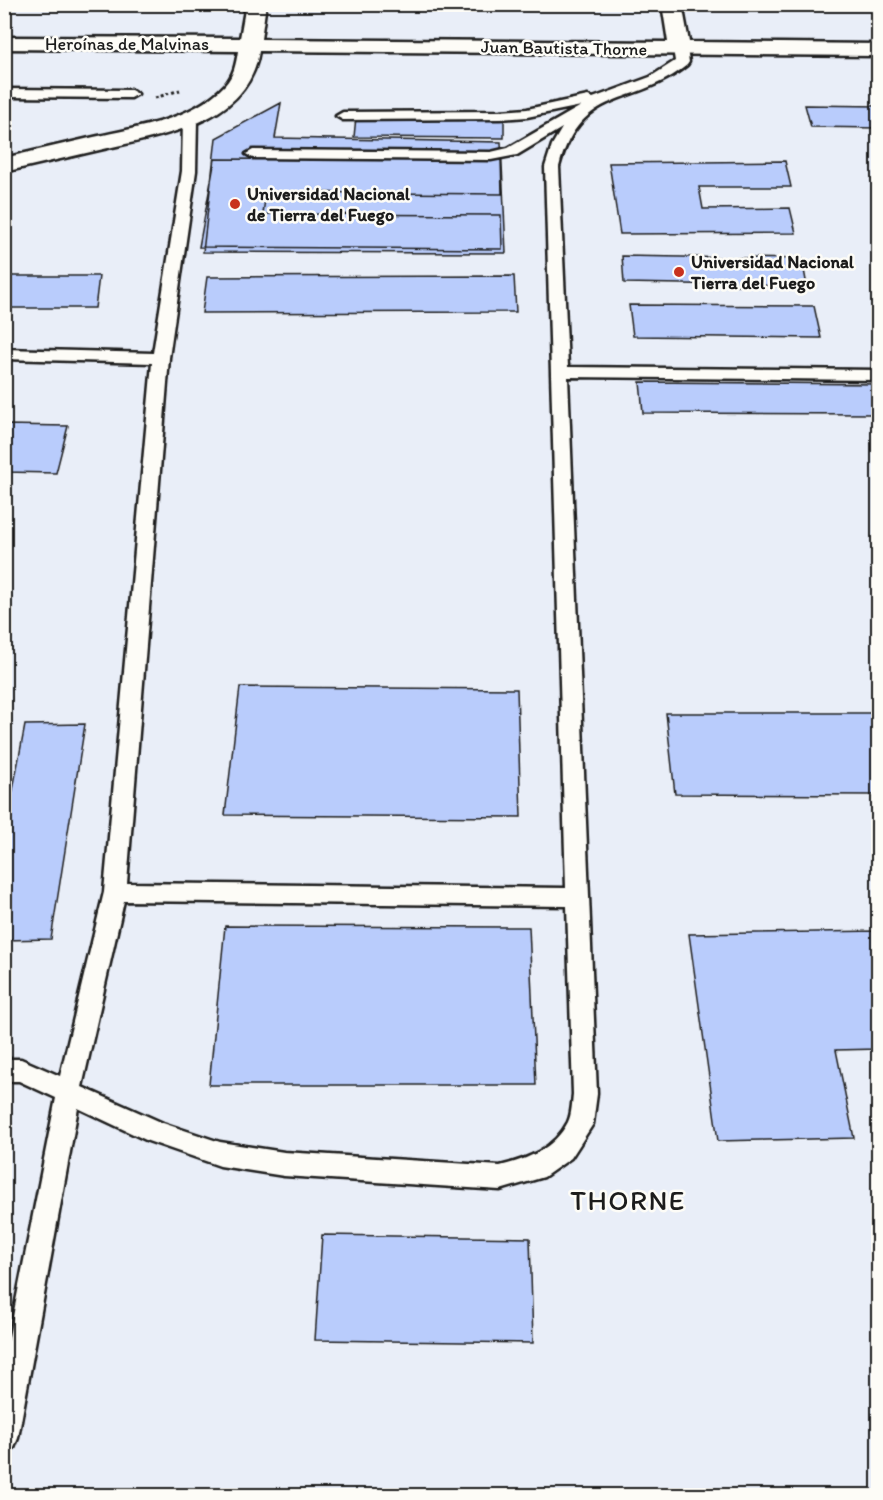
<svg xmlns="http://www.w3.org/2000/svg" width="883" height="1500" font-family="Itim,sans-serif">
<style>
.building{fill:#b9ccfc;stroke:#1c1c1c;stroke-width:1.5}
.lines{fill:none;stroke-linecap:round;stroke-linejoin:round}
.service-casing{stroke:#1c1c1c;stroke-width:5}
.minor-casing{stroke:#1c1c1c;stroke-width:5}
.path{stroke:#1c1c1c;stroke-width:3;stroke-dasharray:3 3;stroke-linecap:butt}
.service{fill:#fdfcf7;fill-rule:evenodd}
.minor{fill:#fdfcf7;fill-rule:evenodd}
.poi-dot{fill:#c8321e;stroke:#fdfcf7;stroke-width:2}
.labels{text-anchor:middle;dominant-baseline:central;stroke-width:5;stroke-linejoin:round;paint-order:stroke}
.far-street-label{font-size:18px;fill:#1c1c1c;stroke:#fdfcf7}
.far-poi-label{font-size:18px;font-weight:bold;fill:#1c1c1c;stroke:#fdfcf7;text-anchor:start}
.near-quarter-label{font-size:28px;letter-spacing:1.5px;fill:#1c1c1c;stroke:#fdfcf7}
</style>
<rect width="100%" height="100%" fill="#e9eef8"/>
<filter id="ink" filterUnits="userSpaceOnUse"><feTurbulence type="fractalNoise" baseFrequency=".0167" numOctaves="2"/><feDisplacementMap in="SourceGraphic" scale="12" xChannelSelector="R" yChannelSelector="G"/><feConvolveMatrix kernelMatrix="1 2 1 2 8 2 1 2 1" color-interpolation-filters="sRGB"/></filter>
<g filter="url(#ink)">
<path class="building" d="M 281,103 L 275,138 L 501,142 L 506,253 L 203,252 L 216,138 Z
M 805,105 L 878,106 L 878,128 L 811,127 Z
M 356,117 L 504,118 L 504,138 L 354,137 Z
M 215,159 L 501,160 L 502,194 L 266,192 L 263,214 L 501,215 L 502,249 L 199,247 Z
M 785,161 L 791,187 L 699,187 L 703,209 L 790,208 L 796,233 L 620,234 L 609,163 Z
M 622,256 L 802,259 L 807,286 L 624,283 Z
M 4,276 L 99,276 L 95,308 L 4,308 Z
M 514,276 L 516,312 L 202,313 L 207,277 Z
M 629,305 L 814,306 L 821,338 L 633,336 Z
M 640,382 L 878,384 L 878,414 L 643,413 Z
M 4,425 L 68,426 L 56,473 L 4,472 Z
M 240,687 L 517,689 L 521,817 L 225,815 Z
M 666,713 L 878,713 L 878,795 L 675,794 Z
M 85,724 L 51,939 L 4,940 L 4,838 L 25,725 Z
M 225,926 L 529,927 L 536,1085 L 209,1085 Z
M 878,931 L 878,1049 L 836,1050 L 854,1138 L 718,1141 L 689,934 Z
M 322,1235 L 530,1238 L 533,1343 L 315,1340 Z"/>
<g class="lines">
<g class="service-casing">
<path id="service" d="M 680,45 L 687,49 L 689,62 L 687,65 C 635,108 581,85 559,167 L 568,367 L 878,370 L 878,380 L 568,377 L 597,1094 L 593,1124 L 571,1158 L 544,1177 L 500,1190 L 284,1176 L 220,1166 L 148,1141 L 78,1108 L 18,1438 L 14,1448 L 4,1452 L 4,1362 L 56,1098 L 19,1081 L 4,1081 L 4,1059 L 21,1059 L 60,1076 L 104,892 L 152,363 L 4,359 L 4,349 L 153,353 L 182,171 L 183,119 L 185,116 L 195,116 L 197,119 L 196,171 L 169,358 L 127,883 L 566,888 L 545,167 L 552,145 L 562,128 L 517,155 L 491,160 L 253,158 L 246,154 L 253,150 L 491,152 L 508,148 L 581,106 L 527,117 L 500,119 L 343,120 L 336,116 L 343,112 L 500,111 L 527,109 L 588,96 L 593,98 L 650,77 L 675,61 L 673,49 ZM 124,901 L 567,906 L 573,1094 C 572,1102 572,1114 568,1122 C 554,1149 528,1159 500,1166 L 284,1152 L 220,1142 L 163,1123 L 82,1087 Z
M 4,89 L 131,90 L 138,94 L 131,98 L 4,97 Z"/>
</g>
<g class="minor-casing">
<path id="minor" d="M 246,4 L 266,4 L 261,39 L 668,42 L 662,4 L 682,4 L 689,42 L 878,44 L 878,56 L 259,51 C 249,122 165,135 108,148 C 73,156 39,164 4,172 L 4,158 C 34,151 64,144 94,137 C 139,127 192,120 225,85 C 234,75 236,64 238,51 L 4,49 L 4,37 L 240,38 Z"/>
</g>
<path class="path" d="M 155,98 L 180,90"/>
<use href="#service" class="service"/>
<use href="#minor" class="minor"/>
</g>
</g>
<g class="poi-dot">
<circle cx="235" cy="204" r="6"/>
<circle cx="679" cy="272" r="6"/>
</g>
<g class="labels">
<g class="far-street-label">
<text x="127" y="44">Heroínas de Malvinas</text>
<text transform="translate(564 48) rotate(1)">Juan Bautista Thorne</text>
</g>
<g class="far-poi-label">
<text x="247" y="194">Universidad Nacional<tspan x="247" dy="21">de Tierra del Fuego</tspan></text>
<text x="691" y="262">Universidad Nacional<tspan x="691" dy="21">Tierra del Fuego</tspan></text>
</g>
<g class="near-quarter-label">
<text x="628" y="1200">THORNE</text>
</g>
</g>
<rect width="883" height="1500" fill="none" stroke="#fdfcf7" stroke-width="24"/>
<rect x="12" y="12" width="859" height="1476" fill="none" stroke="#1c1c1c" stroke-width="2" filter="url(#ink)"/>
</svg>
